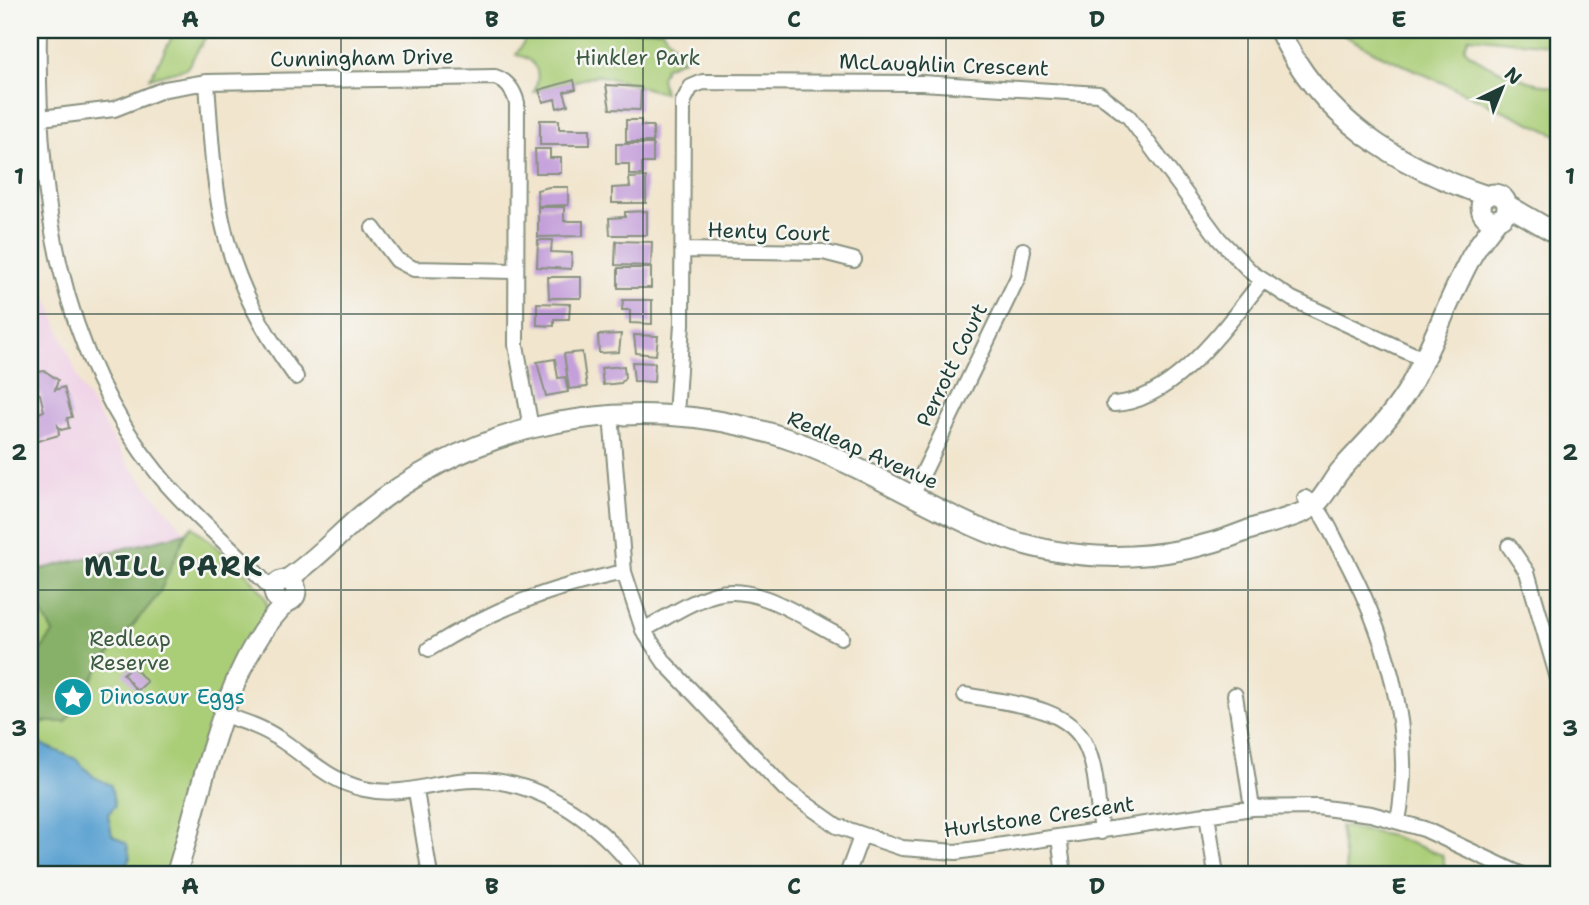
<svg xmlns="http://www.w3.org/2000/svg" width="1589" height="905" font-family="'Shantell Sans',sans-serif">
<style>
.built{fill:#efd0e6}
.green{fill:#aacd77;stroke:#648556;stroke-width:2}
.forest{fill:#87b068;stroke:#53764e;stroke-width:2}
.water{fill:#5ba2d1;stroke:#3d7082;stroke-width:2}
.building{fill:#c49fda}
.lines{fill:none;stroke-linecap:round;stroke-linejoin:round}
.street-casing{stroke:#889180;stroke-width:18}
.secondary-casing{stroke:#889180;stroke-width:23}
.street{stroke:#fff;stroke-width:14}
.secondary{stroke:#fff;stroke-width:19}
.grid{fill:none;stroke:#1f3d34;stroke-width:2;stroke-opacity:0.55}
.labels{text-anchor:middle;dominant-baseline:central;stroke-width:5;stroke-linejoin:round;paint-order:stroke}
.street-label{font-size:21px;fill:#1f3d34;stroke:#f6f6f2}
.park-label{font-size:21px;fill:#3b5a41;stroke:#f6f6f2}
.culture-label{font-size:21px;fill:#0d838f;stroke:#f6f6f2;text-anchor:start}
.district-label{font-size:28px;font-weight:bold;letter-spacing:2px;fill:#1f3d34;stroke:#f6f6f2}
.neatline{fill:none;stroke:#1f3d34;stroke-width:2.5}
.grid-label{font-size:23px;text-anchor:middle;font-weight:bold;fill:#1f3d34}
</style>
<rect width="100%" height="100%" fill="#f6f6f2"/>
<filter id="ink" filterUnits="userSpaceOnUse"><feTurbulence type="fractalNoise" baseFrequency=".0143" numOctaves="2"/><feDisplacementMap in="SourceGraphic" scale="14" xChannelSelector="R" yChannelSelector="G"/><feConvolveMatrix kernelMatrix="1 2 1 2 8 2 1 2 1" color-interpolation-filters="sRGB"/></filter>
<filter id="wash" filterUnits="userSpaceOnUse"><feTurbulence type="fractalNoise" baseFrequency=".00686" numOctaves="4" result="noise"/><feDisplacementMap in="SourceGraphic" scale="28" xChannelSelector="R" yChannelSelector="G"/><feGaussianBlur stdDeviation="1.57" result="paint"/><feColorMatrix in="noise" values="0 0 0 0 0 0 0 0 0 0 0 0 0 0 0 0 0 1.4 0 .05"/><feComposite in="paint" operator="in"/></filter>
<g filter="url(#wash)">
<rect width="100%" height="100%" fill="#f1e5cd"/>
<path class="built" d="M 30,219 L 44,289 L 82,388 L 128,464 L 186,533 L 30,572 Z"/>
<path class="green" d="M 172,30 L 210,30 L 187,68 L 150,78 L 172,37 Z
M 531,30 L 662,30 L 684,59 L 665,67 L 661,78 L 664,93 L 598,75 L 534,92 C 542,74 537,58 516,55 Z
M 1334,30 L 1559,30 L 1559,46 L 1469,37 L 1464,48 C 1481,68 1533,84 1559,88 L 1559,136 L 1375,52 Z
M 192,526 C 210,543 271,587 267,608 C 264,620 249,637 242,649 L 167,875 L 30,875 L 30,572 L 186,533 Z
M 1340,826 L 1392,836 L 1442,855 L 1447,875 L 1347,875 Z"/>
<path class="forest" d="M 186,533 L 159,594 L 105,659 L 66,722 L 30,722 L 30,665 L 53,633 L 33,597 L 30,572 Z"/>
<path class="water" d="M 30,739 L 76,759 L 94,777 L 111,785 L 115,806 L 108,814 L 112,835 L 127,844 L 130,858 L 121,875 L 30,875 Z"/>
<g id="blocks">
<path class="building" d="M 574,80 L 576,89 L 564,92 L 568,105 L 557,108 L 555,99 L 543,102 L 539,90 Z
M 606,85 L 641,87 L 640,110 L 610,109 Z
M 540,120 L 559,120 L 559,129 L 590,129 L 590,145 L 540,145 Z
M 626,120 L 641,120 L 641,126 L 653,126 L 653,142 L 626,142 Z
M 616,144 L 653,144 L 653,163 L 642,163 L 642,175 L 629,175 L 629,164 L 616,164 Z
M 535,149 L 550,149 L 550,158 L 561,158 L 561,173 L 536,173 Z
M 646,177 L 646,203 L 612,203 L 612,188 L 630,187 L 629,178 Z
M 549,187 L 568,187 L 568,205 L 538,206 L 537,190 Z
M 538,207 L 564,207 L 564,221 L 583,221 L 583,236 L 538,237 Z
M 647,211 L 647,235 L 610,235 L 609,218 L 625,217 L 625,212 Z
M 538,240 L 552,240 L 551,252 L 572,253 L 571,269 L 537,267 Z
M 616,241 L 652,242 L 651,266 L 615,265 Z
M 618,268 L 651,268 L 651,288 L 618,288 Z
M 548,277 L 581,277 L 581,298 L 549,298 Z
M 623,300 L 652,300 L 652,324 L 630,323 L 630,310 L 622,310 Z
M 537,303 L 570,304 L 569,319 L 554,319 L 554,326 L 537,325 Z
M 621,334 L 619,352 L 599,353 L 598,335 Z
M 634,335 L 658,336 L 656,355 L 636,353 Z
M 582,352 L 587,387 L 569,389 L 564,354 Z
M 555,359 L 558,378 L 565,377 L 568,392 L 546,396 L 537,362 Z
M 632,362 L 655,363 L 654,382 L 634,381 Z
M 624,366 L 625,378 L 621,383 L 603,385 L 601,368 Z
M 45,371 L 58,380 L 55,390 L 64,387 L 72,417 L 67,418 L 69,428 L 61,430 L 58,426 L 59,435 L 31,443 L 30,417 L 44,411 L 40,394 L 30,391 L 30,373 Z
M 133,666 L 147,682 L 137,691 L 123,674 Z"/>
</g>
</g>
<g filter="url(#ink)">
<use href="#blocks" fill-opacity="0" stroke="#889180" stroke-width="2"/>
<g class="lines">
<g class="street-casing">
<path id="street" d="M 39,30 C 36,187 57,350 159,475 C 194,518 238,551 274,592
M 207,82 C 215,207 220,272 296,377
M 41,118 L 114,109 L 165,89 L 207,82 L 495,77 C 507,81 514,91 517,103 L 516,345 L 531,428
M 373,228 L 397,260 L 414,269 L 515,271
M 682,250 L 823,252 L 854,260
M 1114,404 C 1175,401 1228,323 1262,281
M 611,415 L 624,572 L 643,630 L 665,663 L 785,789 L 837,826 L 902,848 L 956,852 L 1252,808 L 1317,807 L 1371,814 L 1424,829 L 1522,875
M 676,415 L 682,324 L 683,102 L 691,87 L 703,82 L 922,83 L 1099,94 L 1129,117 L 1219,239 L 1252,273 L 1292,299 L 1423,359
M 912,496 L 1018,277 L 1023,250
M 1305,498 C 1322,509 1329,528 1338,545 C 1384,627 1416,727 1398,821
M 1509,546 L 1527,572 L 1559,682
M 643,630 C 666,618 691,601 716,594 C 758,583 804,619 841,637
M 429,649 C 494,608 549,588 624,572
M 965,695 C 1004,703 1068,704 1086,746 C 1098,771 1097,805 1101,832
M 1235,695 L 1252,808
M 224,715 C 242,721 262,727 278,738 C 308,757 328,781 364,789 C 398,797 426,785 459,781 C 533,773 597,819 639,875
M 416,791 L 430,875
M 1207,814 L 1216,875
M 1059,837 L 1064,875
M 847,875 L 861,837
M 1559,875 L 1559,872"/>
</g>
<g class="secondary-casing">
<path id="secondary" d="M 1279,30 C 1321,119 1397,166 1487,196
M1481 207a13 13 0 1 1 26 0a13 13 0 1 1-26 0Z
M 1507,205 L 1559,235
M274 591a11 11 0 1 1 22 0a11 11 0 1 1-22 0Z
M 286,580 C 315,561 337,536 363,514 C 412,474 471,444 532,428 C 619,406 712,411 797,442 C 859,465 916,500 976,527 C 1062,565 1158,566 1246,531 C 1265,523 1298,518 1314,506 C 1325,497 1331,482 1340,471 C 1363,445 1387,423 1406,393 C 1431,351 1446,304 1469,261 C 1476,246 1488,233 1498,219
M 176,875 C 202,793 224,662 287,602"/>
</g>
<use href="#street" class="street"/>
<use href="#secondary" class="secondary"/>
</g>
</g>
<path class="grid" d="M 341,30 L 341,875M 643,30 L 643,875M 946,30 L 946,875M 1248,30 L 1248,875M 30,314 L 1559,314M 30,590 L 1559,590"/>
<defs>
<g id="sight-disc" transform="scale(2.0125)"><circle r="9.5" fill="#0f9aa8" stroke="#f6f6f2"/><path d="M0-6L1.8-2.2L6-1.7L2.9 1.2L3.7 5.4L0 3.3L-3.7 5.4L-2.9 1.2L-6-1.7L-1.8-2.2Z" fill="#fff"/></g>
</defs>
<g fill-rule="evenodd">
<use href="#sight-disc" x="73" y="697"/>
</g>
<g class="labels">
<g class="street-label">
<text transform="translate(362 58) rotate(-1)">Cunningham Drive</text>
<text transform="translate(944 65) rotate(2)">McLaughlin Crescent</text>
<text transform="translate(769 232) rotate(2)">Henty Court</text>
<text transform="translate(952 365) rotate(-64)">Perrott Court</text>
<text transform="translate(863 450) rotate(24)">Redleap Avenue</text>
<text transform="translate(1039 817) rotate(-8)">Hurlstone Crescent</text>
</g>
<g class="park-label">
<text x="638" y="58">Hinkler Park</text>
<text x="130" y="639">Redleap<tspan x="130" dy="24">Reserve</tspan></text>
</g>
<g class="culture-label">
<text x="100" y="697">Dinosaur Eggs</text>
</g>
<g class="district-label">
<text x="174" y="566">MILL PARK</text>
</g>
</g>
<rect width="1589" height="905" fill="none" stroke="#f6f6f2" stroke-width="77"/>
<g transform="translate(1502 88) rotate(43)" stroke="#f6f6f2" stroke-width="5" paint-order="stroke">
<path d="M0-5L12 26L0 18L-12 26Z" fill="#1f3d34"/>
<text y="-10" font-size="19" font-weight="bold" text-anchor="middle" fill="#1f3d34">N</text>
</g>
<rect x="38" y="38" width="1512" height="828" class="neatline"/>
<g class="grid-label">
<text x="190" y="27">A</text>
<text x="492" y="27">B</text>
<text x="794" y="27">C</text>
<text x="1097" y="27">D</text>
<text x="1399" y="27">E</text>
<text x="19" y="184">1</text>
<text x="1570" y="184">1</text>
<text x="19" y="460">2</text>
<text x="1570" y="460">2</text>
<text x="19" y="736">3</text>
<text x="1570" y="736">3</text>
<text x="190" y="894">A</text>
<text x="492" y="894">B</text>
<text x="794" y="894">C</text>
<text x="1097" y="894">D</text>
<text x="1399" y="894">E</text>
</g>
</svg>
